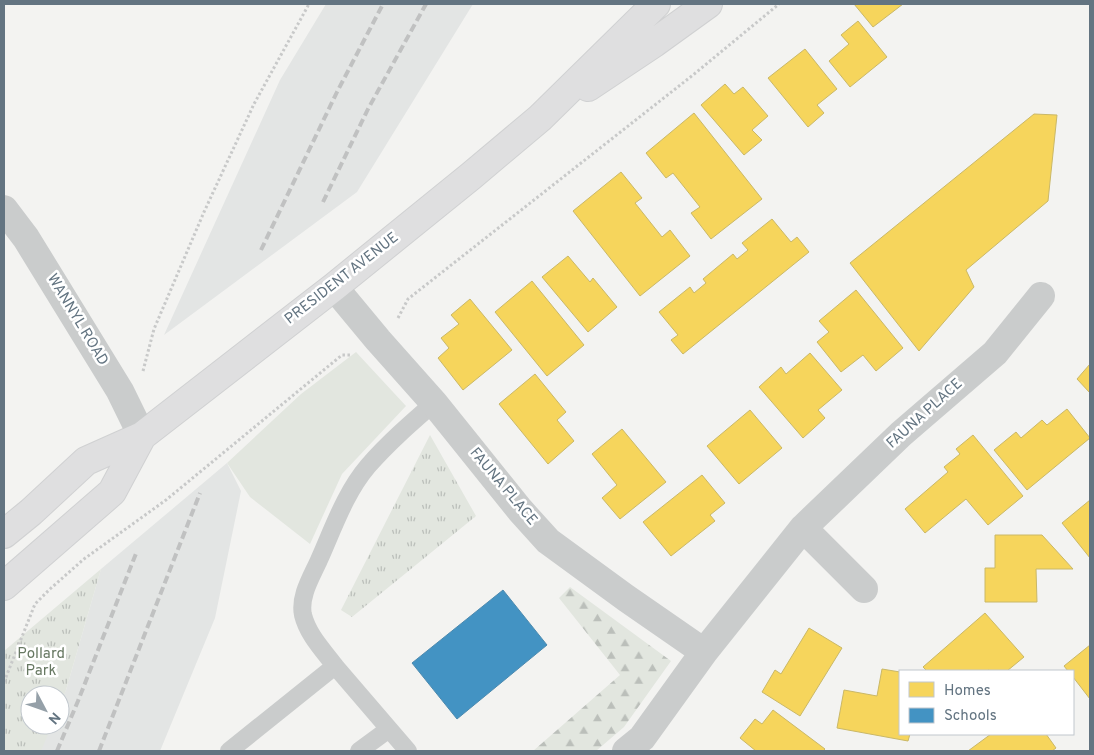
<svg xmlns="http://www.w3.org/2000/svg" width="1094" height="755" font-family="Overpass,sans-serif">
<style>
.built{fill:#e3e5e4}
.forest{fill:url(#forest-firs)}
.park{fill:url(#park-tufts)}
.garden{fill:#e2e6df}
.homes{fill:#f6d55c;stroke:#cab867}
.schools{fill:#4393c3;stroke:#4d8aaf}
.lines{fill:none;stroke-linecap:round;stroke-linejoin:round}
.secondary-casing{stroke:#d0d1d2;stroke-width:30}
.path{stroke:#c8c9c9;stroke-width:3;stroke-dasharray:2.5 2.5;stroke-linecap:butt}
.lane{stroke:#cacccc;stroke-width:18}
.street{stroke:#cacccc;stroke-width:28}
.secondary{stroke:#dfdfe0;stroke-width:28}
.rail{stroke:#c0c1c1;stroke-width:4;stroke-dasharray:8 4;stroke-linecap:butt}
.labels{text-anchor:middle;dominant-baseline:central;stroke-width:5;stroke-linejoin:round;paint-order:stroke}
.street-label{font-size:15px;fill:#637481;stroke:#fff}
.park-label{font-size:15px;fill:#677862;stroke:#fff}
</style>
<defs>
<pattern id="forest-firs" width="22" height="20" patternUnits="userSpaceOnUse" patternTransform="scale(1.25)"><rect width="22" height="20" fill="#e2e6df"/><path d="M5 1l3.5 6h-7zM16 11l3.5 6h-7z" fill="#bbbfba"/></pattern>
<pattern id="park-tufts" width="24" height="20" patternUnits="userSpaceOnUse" patternTransform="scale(1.25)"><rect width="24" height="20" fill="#e2e6df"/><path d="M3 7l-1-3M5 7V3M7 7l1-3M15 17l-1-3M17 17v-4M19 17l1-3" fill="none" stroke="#bbbfba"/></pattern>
</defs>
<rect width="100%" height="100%" fill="#f3f3f1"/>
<path class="built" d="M 326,4 L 473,4 L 357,192 L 164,335 L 280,80 Z
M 227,463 L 241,491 L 215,618 L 160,751 L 39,751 L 51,725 L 60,725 L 60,704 L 66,690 L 101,569 Z"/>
<path class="forest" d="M 570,587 L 671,661 L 624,727 L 596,751 L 533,751 L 620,675 L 559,598 Z"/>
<path class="park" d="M 430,435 L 476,516 L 352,617 L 341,610 Z
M 101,569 L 66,690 L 60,706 L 60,695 L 30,695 L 30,725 L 52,725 L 41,751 L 4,751 L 4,651 Z"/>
<path class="garden" d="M 356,352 L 406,406 L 342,474 L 310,544 L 250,497 L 227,463 L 301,394 Z"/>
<path class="homes" d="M 854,4 L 903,4 L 873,27 Z
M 858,21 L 887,57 L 850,87 L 829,61 L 849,44 L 841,35 Z
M 805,49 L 837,89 L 817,105 L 824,113 L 808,127 L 768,78 Z
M 725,84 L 734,94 L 743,87 L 768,116 L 752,130 L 762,140 L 744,155 L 701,105 Z
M 694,113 L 762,199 L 711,239 L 691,213 L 700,207 L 673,173 L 666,178 L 646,153 Z
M 1034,114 L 1057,115 L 1048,201 L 966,270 L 974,287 L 919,351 L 850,263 Z
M 621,172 L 642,198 L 635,203 L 662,237 L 670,230 L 690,256 L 640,296 L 573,211 Z
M 772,219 L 791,242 L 797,237 L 809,252 L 683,354 L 671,340 L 678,335 L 659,312 L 690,287 L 694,293 L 706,283 L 703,279 L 733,254 L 737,259 L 748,250 L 742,243 Z
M 568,256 L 590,282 L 593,278 L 617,307 L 588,332 L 542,277 Z
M 532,281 L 584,345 L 547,376 L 495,312 Z
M 856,290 L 903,348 L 876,371 L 863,355 L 841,372 L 817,342 L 829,332 L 819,321 Z
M 470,299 L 512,350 L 463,390 L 438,358 L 449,348 L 441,338 L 459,324 L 451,315 Z
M 810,353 L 842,390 L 818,410 L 825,418 L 803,438 L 759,387 L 781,367 L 786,374 Z
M 1090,364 L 1090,393 L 1077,379 Z
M 535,374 L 566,412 L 557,420 L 574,441 L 548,464 L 499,404 Z
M 1067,409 L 1090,438 L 1027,490 L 994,450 L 1016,432 L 1021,438 L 1042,420 L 1047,425 Z
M 750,410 L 782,448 L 739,484 L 707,446 Z
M 622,429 L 666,482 L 620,519 L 602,498 L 617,485 L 592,454 Z
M 973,435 L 1023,496 L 988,525 L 966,499 L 925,533 L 905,509 L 948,472 L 944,467 L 960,454 L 956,449 Z
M 702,475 L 725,503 L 710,515 L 715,521 L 671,556 L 643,522 Z
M 1090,500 L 1090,558 L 1062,523 Z
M 995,535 L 1042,535 L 1073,569 L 1036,569 L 1037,602 L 985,602 L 985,568 L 995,568 Z
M 985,613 L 1024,657 L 1007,671 L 990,671 L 989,670 L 987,671 L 927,671 L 923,667 Z
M 809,628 L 842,648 L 800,716 L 762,692 L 775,670 L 781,674 Z
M 1090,645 L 1090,699 L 1073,677 L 1073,671 L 1068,671 L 1064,666 Z
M 882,669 L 900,672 L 900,734 L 910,734 L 908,741 L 837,728 L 844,690 L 877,696 Z
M 773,710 L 825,749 L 823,751 L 756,751 L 740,738 L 755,719 L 762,724 Z
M 991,734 L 1046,734 L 1056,748 L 1052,751 L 968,751 Z"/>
<path class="schools" d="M 503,590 L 547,645 L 457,719 L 412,663 Z"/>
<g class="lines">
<g class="secondary-casing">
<path id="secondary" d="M 588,87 L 654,43 L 708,4
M 4,534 L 31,512 L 86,461 L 142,436 L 334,287 L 471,176 L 540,118 L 656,4
M 4,586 L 112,492 L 142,436"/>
</g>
<path class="path" d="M 398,318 L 408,299 L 693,75 L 779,4
M 143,371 L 154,329 L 204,212 L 254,104 L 309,4
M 4,682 L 35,604 L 50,589 L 84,559 L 166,500 L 342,355 L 352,355"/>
<path class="lane" d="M 335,666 L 408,751
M 229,751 L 335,666 C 323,650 308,635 303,615 C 299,596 312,576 319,560 C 333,529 345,493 368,466 C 388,443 411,423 434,403
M 359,751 L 389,729"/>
<path class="street" d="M 4,209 L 26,238 L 120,391 L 142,436
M 334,287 L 378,340 L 434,403 L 520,510 L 548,541 L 626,598 L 704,652
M 803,528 L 864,589
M 626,751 L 642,738 L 704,652 L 803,528 L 901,434 L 995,353 L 1041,296"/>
<use href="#secondary" class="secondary"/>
<path class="rail" d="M 323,202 L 368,109 L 426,4
M 261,250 L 337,92 L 383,4
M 57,751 L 78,701 L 137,551
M 99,751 L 200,493"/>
</g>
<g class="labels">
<g class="street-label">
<text transform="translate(342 279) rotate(-38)">PRESIDENT AVENUE</text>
<text transform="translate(77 320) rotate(59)">WANNYL ROAD</text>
<text transform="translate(925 414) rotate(-42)">FAUNA PLACE</text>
<text transform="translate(503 487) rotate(50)">FAUNA PLACE</text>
</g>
<g class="park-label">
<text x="41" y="654">Pollard<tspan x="41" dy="17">Park</tspan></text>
</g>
</g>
<rect width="1094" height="755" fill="none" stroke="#637481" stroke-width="10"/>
<rect x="899" y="670" width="175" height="65" fill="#ffffff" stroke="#c1c7cd"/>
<rect x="909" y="682" width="25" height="15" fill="#f6d55c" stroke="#c1c7cd"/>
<text x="944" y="695" font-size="15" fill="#637481">Homes</text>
<rect x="909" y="708" width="25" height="15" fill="#4393c3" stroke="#c1c7cd"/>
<text x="944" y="720" font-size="15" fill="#637481">Schools</text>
<g transform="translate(45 710) rotate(131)"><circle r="24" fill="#ffffff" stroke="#c1c7cd"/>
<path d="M0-4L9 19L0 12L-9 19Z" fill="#95a0a8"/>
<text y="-8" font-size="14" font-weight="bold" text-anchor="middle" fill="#637481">N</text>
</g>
</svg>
